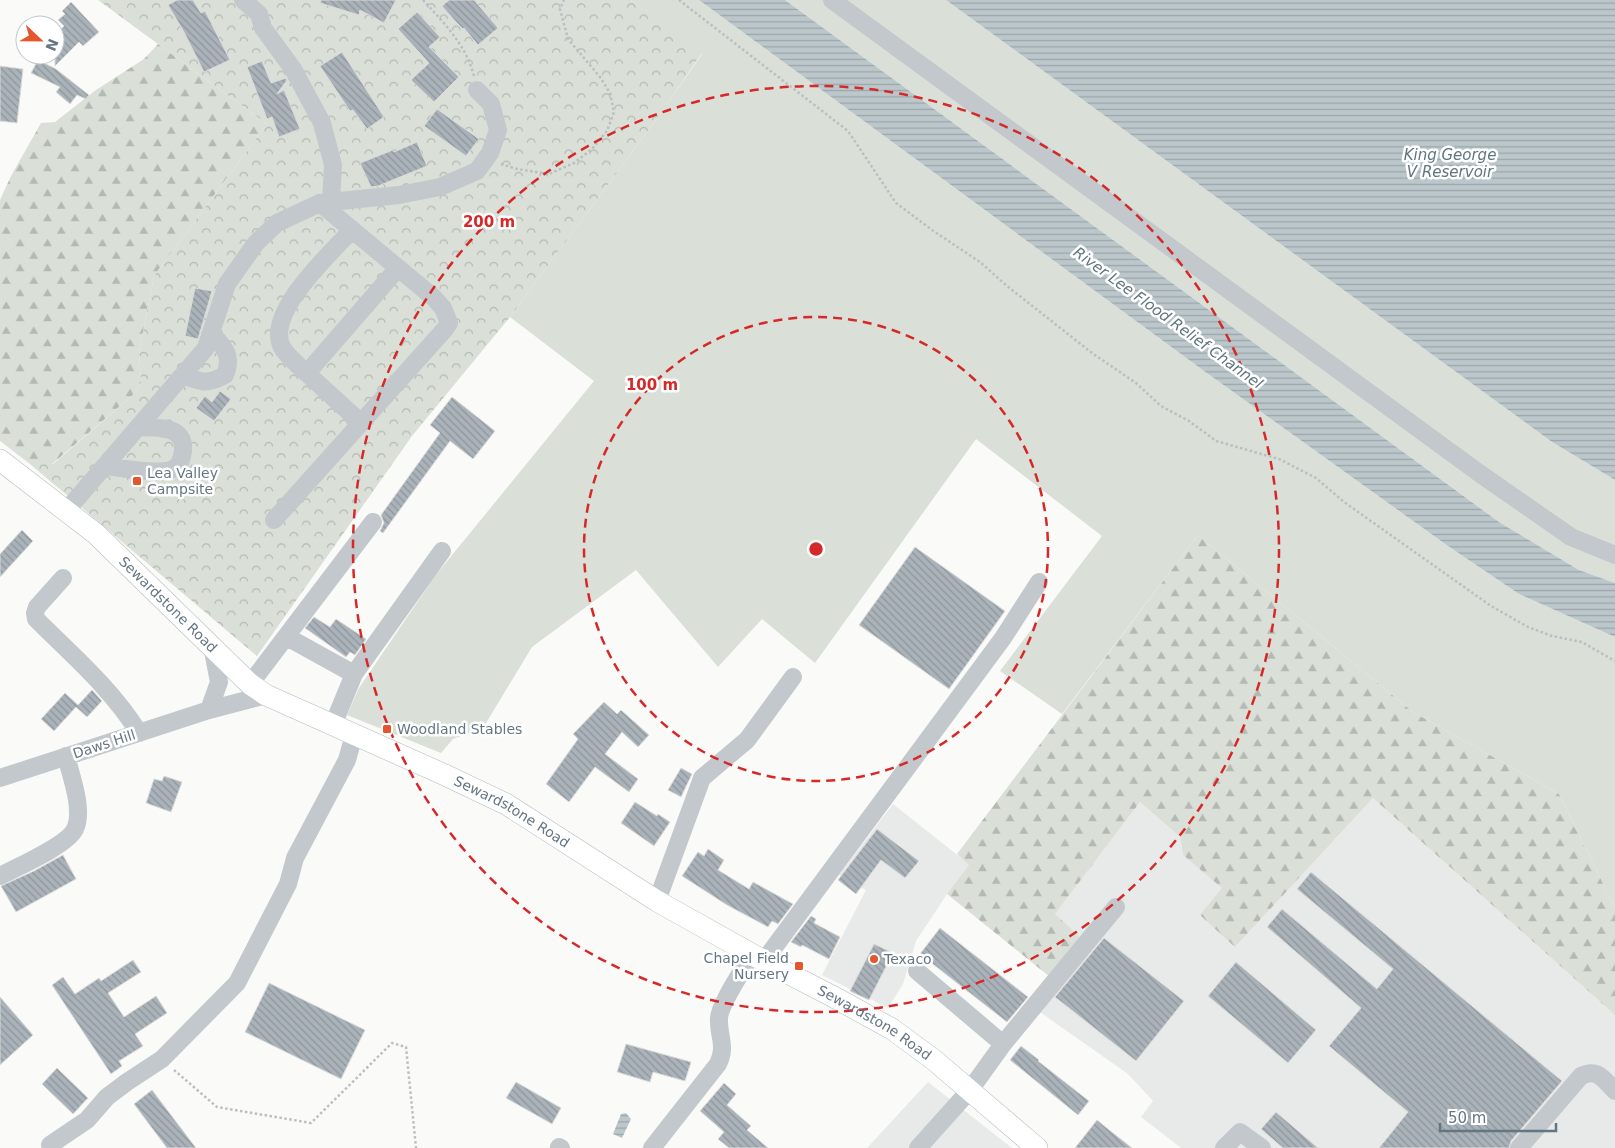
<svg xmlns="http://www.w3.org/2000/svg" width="1615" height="1148" font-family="'DejaVu Sans',sans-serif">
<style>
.built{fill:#e8e9e9}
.grass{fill:#dadfd7}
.forest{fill:url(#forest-firs)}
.park{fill:url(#park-crowns)}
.water{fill:url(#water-rules)}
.building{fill:url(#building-back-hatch);stroke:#dcdcda}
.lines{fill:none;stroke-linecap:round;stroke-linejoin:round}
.major-casing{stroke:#b5babe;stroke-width:22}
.path{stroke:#bbbfc2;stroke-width:2.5;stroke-dasharray:2.5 2.5;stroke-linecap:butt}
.minor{stroke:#c3c8cc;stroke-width:18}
.major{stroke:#fff;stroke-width:21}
.ring{fill:none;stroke:#d62828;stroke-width:2.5;stroke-dasharray:9 6}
.poi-dot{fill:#e4572e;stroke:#fff;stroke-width:2}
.labels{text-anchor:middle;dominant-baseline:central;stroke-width:5;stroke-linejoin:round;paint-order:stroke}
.poi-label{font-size:14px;fill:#657683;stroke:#fff;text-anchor:start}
.street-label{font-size:14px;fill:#657683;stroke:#fff}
.water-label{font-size:15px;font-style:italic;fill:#60757c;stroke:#fff}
.centre{fill:#d62828;stroke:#fff;stroke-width:2.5}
.ring-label{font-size:15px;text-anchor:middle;font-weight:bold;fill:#d62828;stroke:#fff;stroke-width:5;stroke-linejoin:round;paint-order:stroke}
</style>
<defs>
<pattern id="forest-firs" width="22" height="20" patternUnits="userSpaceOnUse" patternTransform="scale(1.25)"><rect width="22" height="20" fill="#dadfd7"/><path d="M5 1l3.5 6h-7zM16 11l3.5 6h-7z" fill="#b4b9b4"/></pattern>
<pattern id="park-crowns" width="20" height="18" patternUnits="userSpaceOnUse" patternTransform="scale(1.25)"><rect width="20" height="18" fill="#dadfd7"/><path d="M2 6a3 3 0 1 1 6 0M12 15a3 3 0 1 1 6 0" fill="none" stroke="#b4b9b4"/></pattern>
<pattern id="water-rules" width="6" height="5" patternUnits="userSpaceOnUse" patternTransform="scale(1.25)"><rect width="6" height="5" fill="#bbc7cb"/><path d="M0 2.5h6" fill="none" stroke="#9ca6aa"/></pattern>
<pattern id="building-back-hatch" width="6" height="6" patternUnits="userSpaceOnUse" patternTransform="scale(1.25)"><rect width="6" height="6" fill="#aab3b9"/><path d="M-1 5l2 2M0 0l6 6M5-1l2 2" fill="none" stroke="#8e969c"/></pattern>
</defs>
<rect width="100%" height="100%" fill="#fafaf8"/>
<path class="built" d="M 1373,798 L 1615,1015 L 1615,1148 L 1181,1148 L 1141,1117 L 1153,1101 L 1128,1074 L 1037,1010 L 1050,977 L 1055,914 L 1140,802 L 1180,837 L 1183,855 L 1223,888 L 1235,947 Z
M 893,804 L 970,865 L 947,894 L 916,941 L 903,984 L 888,1008 L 822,975 L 866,890 L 839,875 Z
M 928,1082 L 1012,1148 L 867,1148 Z"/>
<path class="grass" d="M 631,0 L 699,0 L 1204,371 L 1448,546 L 1519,594 L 1615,637 L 1615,908 L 1559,794 L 1413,712 L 1198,535 L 1062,714 L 1000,671 L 1102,536 L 976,439 L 815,663 L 762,619 L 718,667 L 636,570 L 532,647 L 483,728 L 453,739 L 441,753 L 347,715 L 359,688 L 435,576 L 594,381 L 510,317 L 661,113 L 702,54 Z
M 785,0 L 946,0 L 1552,442 L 1615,480 L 1615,583 L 1579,570 L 1499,522 Z"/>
<path class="forest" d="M 158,44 L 267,124 L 154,276 L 139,352 L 141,383 L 132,396 L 52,464 L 30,464 L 0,441 L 0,200 L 11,176 L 41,123 L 55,122 L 96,90 L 144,59 Z
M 1198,535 L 1413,712 L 1559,794 L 1615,908 L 1615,1015 L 1373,798 L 1235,947 L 1200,915 L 1222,888 L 1183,855 L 1180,837 L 1140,802 L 1055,914 L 1081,938 L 1050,977 L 947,894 L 969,865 L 957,854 Z"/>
<path class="park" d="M 98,0 L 631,0 L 702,53 L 661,113 L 510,317 L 412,436 L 257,656 L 30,464 L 53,464 L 132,396 L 141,383 L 139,352 L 154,276 L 267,124 Z"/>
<path class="water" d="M 699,0 L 785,0 L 1499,522 L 1579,570 L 1615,583 L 1615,637 L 1519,594 L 1448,546 L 1204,371 Z
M 946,0 L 1615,0 L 1615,480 L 1552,442 Z
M 626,1113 L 631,1119 L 622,1138 L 613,1134 L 621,1114 Z"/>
<path class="building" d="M 177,0 L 193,0 L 201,13 L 205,11 L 230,60 L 204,72 L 184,32 L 168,5 Z
M 321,0 L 396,0 L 384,23 L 360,10 L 359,15 L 320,3 Z
M 449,0 L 474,0 L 498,28 L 478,45 L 464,28 L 463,29 L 456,22 L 442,6 Z
M 71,2 L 99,32 L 83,46 L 79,42 L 55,66 L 55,35 L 64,26 L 58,20 L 65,14 L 62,11 Z
M 417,12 L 440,37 L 429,47 L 459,77 L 434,102 L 411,80 L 429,63 L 398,29 Z
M 342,52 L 384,117 L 367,129 L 353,110 L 350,111 L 320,66 Z
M 38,60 L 56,69 L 89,95 L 86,99 L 77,95 L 70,104 L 56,92 L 60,87 L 31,73 Z
M 262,61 L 271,83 L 286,78 L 287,80 L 277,94 L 284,90 L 300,129 L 279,137 L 272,117 L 267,119 L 247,67 Z
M 0,66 L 23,69 L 17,123 L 0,121 Z
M 437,109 L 479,139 L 466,156 L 424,126 Z
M 417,142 L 427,166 L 378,186 L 371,187 L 360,163 L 393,150 L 394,152 Z
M 195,288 L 212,291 L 198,339 L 185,336 Z
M 220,391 L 231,399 L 214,421 L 196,408 L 205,396 L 212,402 Z
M 452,397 L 495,431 L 473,459 L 450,441 L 383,533 L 380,531 L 384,523 L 381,515 L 440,433 L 430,425 Z
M 22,530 L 33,541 L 0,577 L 0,554 Z
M 915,547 L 1005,611 L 949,689 L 859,625 Z
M 314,617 L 330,627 L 336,619 L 366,639 L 355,655 L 350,652 L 346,657 L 305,628 Z
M 92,690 L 102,701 L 87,717 L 76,707 L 54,731 L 41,719 L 65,693 L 78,705 Z
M 604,702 L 617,714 L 621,710 L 649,735 L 638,747 L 622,732 L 605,754 L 638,779 L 629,792 L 595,767 L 569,802 L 546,784 L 578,739 L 573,734 Z
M 681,768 L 692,774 L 681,797 L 668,790 Z
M 164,776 L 182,782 L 171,812 L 146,803 L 154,779 L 162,781 Z
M 635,802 L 657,816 L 658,814 L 670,822 L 654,846 L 621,823 Z
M 877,829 L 919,861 L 905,878 L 881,860 L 856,894 L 838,880 Z
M 708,849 L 724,860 L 718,870 L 749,889 L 753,882 L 793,904 L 778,924 L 772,921 L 768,927 L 727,905 L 682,876 L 698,852 L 704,856 Z
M 63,855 L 76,879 L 16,912 L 1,886 L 34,871 Z
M 1311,872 L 1562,1081 L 1511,1141 L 1509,1148 L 1379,1148 L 1408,1112 L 1329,1046 L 1361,1008 L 1267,927 L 1282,909 L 1377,989 L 1393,969 L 1297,889 Z
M 811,916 L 816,919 L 814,923 L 840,937 L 829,959 L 802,945 L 801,947 L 791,942 Z
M 940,928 L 1028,997 L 1007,1022 L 920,954 Z
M 1104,938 L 1184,1001 L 1136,1061 L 1055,997 Z
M 874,944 L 893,953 L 869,1000 L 850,991 Z
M 133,960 L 141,972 L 108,993 L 124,1017 L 156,996 L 167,1013 L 135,1034 L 143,1046 L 119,1061 L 122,1066 L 111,1074 L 52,985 L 63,977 L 75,994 L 99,978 L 101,981 Z
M 1236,962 L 1316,1030 L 1288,1063 L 1208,996 Z
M 269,983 L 365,1030 L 341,1079 L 245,1032 Z
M 0,997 L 33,1035 L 0,1065 Z
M 626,1044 L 691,1062 L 685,1081 L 653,1072 L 650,1082 L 617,1072 Z
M 1021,1046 L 1039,1060 L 1038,1061 L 1089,1101 L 1078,1115 L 1010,1060 Z
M 57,1068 L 88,1098 L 73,1114 L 42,1084 Z
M 516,1082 L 561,1108 L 552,1124 L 506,1098 Z
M 724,1083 L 736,1094 L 727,1105 L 751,1126 L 747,1130 L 768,1148 L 729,1148 L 718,1139 L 724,1132 L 700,1111 Z
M 152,1090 L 196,1148 L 167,1148 L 134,1104 Z
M 1276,1112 L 1318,1148 L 1283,1148 L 1261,1129 Z
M 1097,1120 L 1108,1129 L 1132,1148 L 1075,1148 Z"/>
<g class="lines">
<g class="major-casing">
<g id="major">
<path id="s1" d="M 0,460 L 96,534 L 250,684 L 266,695 L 445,775 L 506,804 L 657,901 L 764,961 L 832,996 L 892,1029 L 934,1060 L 1037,1148"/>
</g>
</g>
<path class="path" d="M 423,0 C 444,23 466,45 474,76
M 679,0 L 848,131 L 896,203 L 932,230 L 980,262 L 1007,286 L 1092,353 L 1136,383 L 1161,406 L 1189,421 L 1216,441 L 1279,459 L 1316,478 L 1344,502 L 1491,606 L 1528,627 L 1552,636 L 1582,642 L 1615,661
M 501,164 L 517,169 L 549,174 L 574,163 L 592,149 L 607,131 L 614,112 L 610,93 L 600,77 L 568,39 L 560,9 L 564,0
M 174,1070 L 217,1107 L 311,1123 L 392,1043 L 406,1047 L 416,1148"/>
<path class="minor" d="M 243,0 L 259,14 L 263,28 L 293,69 L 322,123 L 333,165 L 331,202
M 832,0 L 1479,473 L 1571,537 L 1615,555
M 352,230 C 331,253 262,315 283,349 C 290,359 301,368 310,376 C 327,392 344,407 361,423
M 307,373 L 398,268
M 183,375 C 201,382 207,385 225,375 C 233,355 224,347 211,333
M 106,466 C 120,468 163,476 175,468 C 181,464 182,457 183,451 C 185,425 158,428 140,427
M 66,511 L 206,348 L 227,284 L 256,243 L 277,223 L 320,203 L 399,195 L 440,187 L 477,171 L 490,153 L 498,130 L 491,104 L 477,90
M 274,520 L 445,329 L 449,323 L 443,308 L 433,297 L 320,203
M 63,578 L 37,607 L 35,613 L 36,619 C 72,655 112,689 139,733
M 287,637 L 354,674
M 250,684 L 373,522
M 209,710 L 219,682 L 212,646
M 333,725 L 354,674 L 442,551
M 0,778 L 209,710 L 266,695
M 0,876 C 17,867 68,845 75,829 C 84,810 71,776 66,756
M 657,901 L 702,778 L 747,740 L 793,677
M 764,961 L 1003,638 L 1039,582
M 917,971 L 1003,1044 L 970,1090 L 918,1148
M 1003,1044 L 1116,907
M 50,1145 L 87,1120 L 107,1097 L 127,1082 L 162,1059 L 237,983 L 288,884 L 295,858 L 347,760 L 354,735
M 559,1147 L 561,1148
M 652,1148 L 718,1064 C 727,1046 718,1036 719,1018 C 720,1003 744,969 752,954
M 1224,1148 L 1240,1132 L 1262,1148
M 1519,1148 L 1581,1076 C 1598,1068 1603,1079 1615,1091"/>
<use href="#major" class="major"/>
</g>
<g class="ring">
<circle cx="816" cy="549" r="232"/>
<circle cx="816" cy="549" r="463"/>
</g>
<g class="poi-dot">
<rect x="132" y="476" width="10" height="10" rx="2.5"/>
<rect x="382" y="724" width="10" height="10" rx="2.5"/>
<circle cx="874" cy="959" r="5"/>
<rect x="794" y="961" width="10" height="10" rx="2.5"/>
</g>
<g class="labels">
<g class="poi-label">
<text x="147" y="473">Lea Valley<tspan x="147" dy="16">Campsite</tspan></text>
<text x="397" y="729">Woodland Stables</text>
<text x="789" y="958" text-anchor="end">Chapel Field<tspan x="789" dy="16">Nursery</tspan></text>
<text x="884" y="959">Texaco</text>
</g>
<g class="street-label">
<text stroke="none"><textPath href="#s1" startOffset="222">Sewardstone Road</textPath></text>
<text transform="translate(104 744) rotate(-18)">Daws Hill</text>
<text stroke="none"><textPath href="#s1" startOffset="628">Sewardstone Road</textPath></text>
<text stroke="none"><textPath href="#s1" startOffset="1048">Sewardstone Road</textPath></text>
</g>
<g class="water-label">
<text x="1450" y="155">King George<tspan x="1450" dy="17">V Reservoir</tspan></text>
<text transform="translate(1168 318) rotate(36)">River Lee Flood Relief Channel</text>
</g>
</g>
<circle cx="816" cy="549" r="8" class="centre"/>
<g class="ring-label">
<text x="489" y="227">200 m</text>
<text x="652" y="390">100 m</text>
</g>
<g transform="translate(40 40) rotate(112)"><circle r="24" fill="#ffffff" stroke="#c1c8cd"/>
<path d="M0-4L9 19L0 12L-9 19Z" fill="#e4572e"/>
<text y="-8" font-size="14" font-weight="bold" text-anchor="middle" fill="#657683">N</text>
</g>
<path d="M1440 1123v8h116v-8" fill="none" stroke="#657683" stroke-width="2.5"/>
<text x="1448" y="1123" font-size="15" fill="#657683" stroke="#ffffff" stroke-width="4" paint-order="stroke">50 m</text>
</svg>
